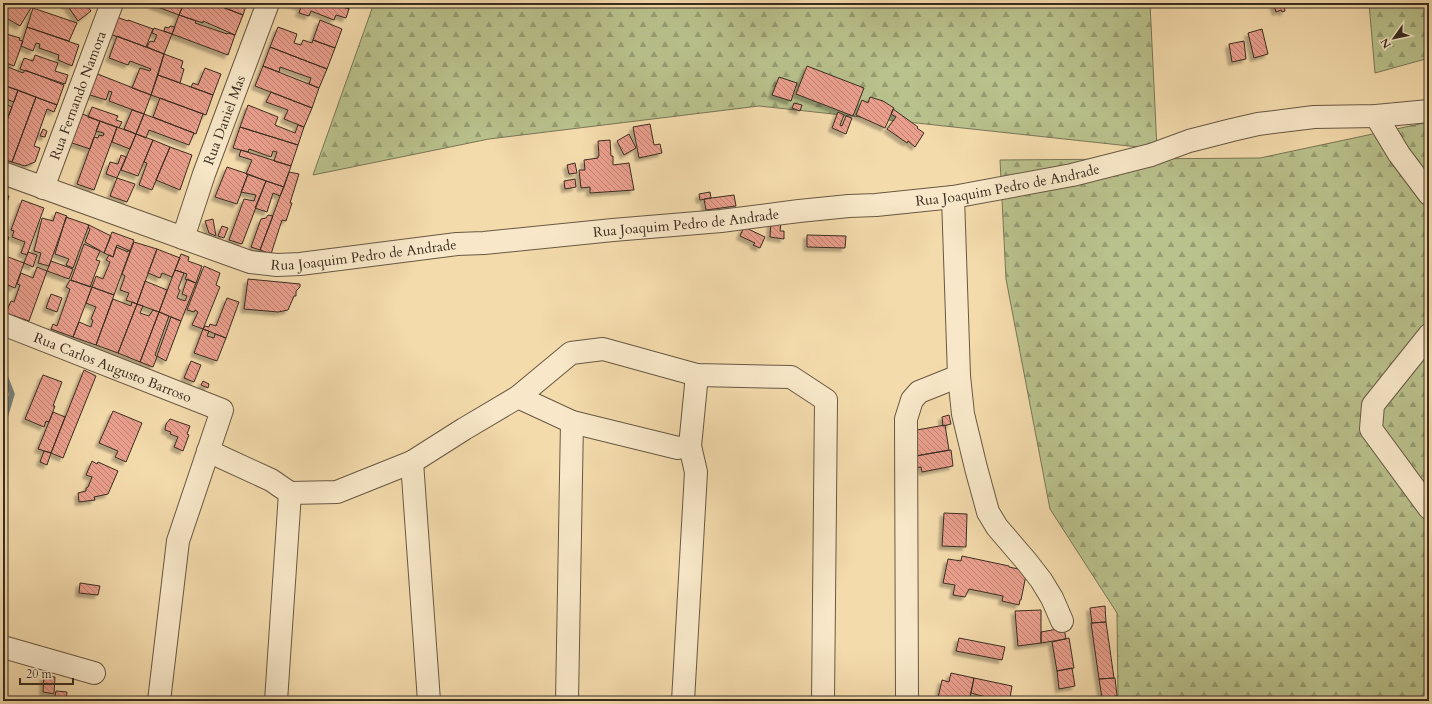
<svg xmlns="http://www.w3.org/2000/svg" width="1432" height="704" font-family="Cardo,serif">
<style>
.forest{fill:url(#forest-firs);stroke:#7a7656}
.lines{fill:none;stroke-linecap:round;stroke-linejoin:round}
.stream{stroke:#778178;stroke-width:5.5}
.building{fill:url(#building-back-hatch);stroke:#3a2c20;filter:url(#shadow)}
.minor-casing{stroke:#685843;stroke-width:24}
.minor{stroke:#f8e8c9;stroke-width:22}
.labels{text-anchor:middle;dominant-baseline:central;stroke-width:4;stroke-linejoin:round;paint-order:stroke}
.street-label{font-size:14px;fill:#3a2c20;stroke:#f8e8c9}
</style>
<defs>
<pattern id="forest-firs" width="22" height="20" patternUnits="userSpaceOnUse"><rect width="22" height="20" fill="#b9c18c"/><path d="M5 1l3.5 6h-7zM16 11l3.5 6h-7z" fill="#979d72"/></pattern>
<pattern id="building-back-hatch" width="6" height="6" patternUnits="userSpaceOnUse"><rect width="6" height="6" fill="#ea9f8d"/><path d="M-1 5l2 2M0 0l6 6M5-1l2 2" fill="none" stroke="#bf8273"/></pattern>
<filter id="shadow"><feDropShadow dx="-3.5" dy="3.5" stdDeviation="1" flood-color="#0004"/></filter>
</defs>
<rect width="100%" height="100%" fill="#f4dbac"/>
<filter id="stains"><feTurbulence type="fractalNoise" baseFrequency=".005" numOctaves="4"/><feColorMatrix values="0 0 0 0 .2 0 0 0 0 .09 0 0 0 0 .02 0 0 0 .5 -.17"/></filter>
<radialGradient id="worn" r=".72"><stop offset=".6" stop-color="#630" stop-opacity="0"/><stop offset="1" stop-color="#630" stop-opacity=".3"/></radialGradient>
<path class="forest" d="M 374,3 L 1150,3 L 1157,149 L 759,106 L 489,139 L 313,175 Z
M 1369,3 L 1429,3 L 1429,58 L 1375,73 Z
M 1429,122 L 1429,701 L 1118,701 L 1117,613 L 1050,509 L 1006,279 L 1000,160 L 1260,158 Z"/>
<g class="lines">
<path class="stream" d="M 3,371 L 12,394 L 3,424"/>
</g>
<path class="building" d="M 9,3 L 34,3 L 20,26 L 3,16 L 3,14 Z
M 64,3 L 85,3 L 91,11 L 78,21 L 67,5 L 66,6 Z
M 153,3 L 184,3 L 179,15 L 152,5 Z
M 184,3 L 212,3 L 243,15 L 235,35 L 203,21 L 203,23 L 179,15 Z
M 212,3 L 247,3 L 243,15 Z
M 289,3 L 332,3 L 349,9 L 346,18 L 336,15 L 334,20 L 311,11 L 309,16 L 299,13 L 301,7 Z
M 332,3 L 351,3 L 349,9 Z
M 1273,3 L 1284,3 L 1285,11 L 1282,12 L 1281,10 L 1276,12 Z
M 33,8 L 77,23 L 69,41 L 27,27 Z
M 179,15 L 196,21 L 195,23 L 227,34 L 228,33 L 235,35 L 228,55 L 172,34 Z
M 116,17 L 128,21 L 128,20 L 153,29 L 146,47 L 110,34 Z
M 320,20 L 342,29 L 335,48 L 313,40 Z
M 170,26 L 175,27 L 172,34 L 164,31 L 165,27 L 169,28 Z
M 27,27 L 79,45 L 72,66 L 58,60 L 59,55 L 39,48 L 40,44 L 36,43 L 33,51 L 21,46 Z
M 278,27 L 297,34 L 294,43 L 301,45 L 303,40 L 312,43 L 313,40 L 335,48 L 327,69 L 270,47 Z
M 154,28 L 172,34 L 164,54 L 147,47 L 150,41 L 154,42 L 157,35 L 152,33 Z
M 1262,29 L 1268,54 L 1254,58 L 1248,33 Z
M 3,33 L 20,38 L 19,40 L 23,41 L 14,66 L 3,62 Z
M 117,36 L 164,54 L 151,95 L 132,88 L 140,68 L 150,71 L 151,69 L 130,61 L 128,65 L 109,58 Z
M 1244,41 L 1246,59 L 1232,62 L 1229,44 Z
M 270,47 L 327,69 L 319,88 L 309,84 L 311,78 L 280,67 L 279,72 L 263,66 Z
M 164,54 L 183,61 L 181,68 L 184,69 L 180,83 L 158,75 Z
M 35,55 L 58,63 L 55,71 L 68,75 L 65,84 L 20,69 L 24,58 L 33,61 Z
M 3,65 L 23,73 L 25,70 L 64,85 L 57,105 L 3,85 Z
M 263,66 L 319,88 L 312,108 L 255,86 Z
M 807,66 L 864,88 L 853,116 L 796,94 Z
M 205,68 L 221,74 L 213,95 L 191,87 L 193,83 L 198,85 Z
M 95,73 L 151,95 L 144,114 L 109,101 L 112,92 L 109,91 L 106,100 L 87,94 Z
M 158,75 L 213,95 L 206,115 L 151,95 Z
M 779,77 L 797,83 L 791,101 L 772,95 Z
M 3,85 L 18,90 L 14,102 L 3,98 Z
M 18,90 L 36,97 L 12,162 L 3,159 L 3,131 Z
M 271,92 L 312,108 L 304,127 L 284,119 L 288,110 L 266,102 Z
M 36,97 L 57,105 L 54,112 L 47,109 L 34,146 L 40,148 L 35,162 L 25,166 L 12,162 Z
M 870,97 L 883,101 L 894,108 L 885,128 L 856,115 L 862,100 L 868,103 Z
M 160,98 L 203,114 L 196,134 L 153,117 Z
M 3,103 L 12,107 L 3,131 Z
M 794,103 L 802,105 L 800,111 L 792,108 Z
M 248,105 L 278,117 L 275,125 L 295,133 L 298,125 L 304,127 L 298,145 L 240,127 Z
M 92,107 L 118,116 L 116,120 L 122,122 L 119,128 L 88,117 Z
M 893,109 L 918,127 L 917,128 L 924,133 L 915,147 L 908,141 L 907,143 L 887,129 L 896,117 L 891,114 Z
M 132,110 L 144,114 L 136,134 L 124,129 Z
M 838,112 L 844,115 L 840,125 L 842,126 L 846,116 L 852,118 L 846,134 L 832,128 Z
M 80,113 L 100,121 L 90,149 L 69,142 Z
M 144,114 L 194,133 L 189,145 L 149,130 L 146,138 L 136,134 Z
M 100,121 L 117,127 L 94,190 L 77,184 L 94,137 L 98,138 L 99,135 L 103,136 L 104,133 L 96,131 Z
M 650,124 L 654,145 L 660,144 L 662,153 L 639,158 L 633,127 Z
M 117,127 L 136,134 L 130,149 L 112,142 Z
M 240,127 L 298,145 L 291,166 L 274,161 L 277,152 L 273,151 L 271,157 L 249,149 L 248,152 L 233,148 Z
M 43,129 L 47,131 L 45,137 L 40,136 Z
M 136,134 L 153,140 L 138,176 L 121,170 Z
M 629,134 L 636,148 L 624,155 L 617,141 Z
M 153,140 L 170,147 L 152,190 L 139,185 L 147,163 L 144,162 Z
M 610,140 L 611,156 L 613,156 L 613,165 L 629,163 L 634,190 L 590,193 L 590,187 L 581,188 L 579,170 L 585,170 L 584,160 L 598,158 L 598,156 L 599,156 L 598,141 Z
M 170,147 L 192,155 L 180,190 L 156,180 Z
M 241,150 L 291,166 L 284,187 L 246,174 L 252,160 L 239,156 Z
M 121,155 L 126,157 L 117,178 L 106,174 L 110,162 L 118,164 Z
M 575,163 L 577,173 L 569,174 L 567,165 Z
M 227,167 L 248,174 L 237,204 L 215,197 Z
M 289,172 L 299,174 L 290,203 L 292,203 L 286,221 L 282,220 L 271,254 L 260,250 Z
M 248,174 L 266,181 L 242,244 L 229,240 L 244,199 L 254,201 L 256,195 L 241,192 Z
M 117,178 L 135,184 L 127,202 L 110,196 Z
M 575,179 L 576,187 L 565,189 L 564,181 Z
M 266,181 L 284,187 L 280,196 L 273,193 L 267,212 L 255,208 Z
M 710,192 L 711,198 L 700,200 L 699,194 Z
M 3,194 L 9,196 L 3,215 Z
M 734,195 L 736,206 L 706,210 L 704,199 Z
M 22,200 L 44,208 L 27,255 L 21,253 L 25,242 L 12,237 L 14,231 L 11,230 Z
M 56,212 L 67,216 L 49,266 L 38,263 L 41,253 L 34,251 L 42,218 L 53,221 Z
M 268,215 L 273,216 L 260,250 L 251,247 L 261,219 L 266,218 Z
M 66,217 L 89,225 L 73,268 L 66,265 L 69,259 L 55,254 Z
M 213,219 L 216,236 L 209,233 L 205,221 Z
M 771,222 L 781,223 L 780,231 L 784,231 L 784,239 L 770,237 Z
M 89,225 L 111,236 L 104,253 L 85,242 L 90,229 L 88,228 Z
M 222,226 L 228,228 L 224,238 L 218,236 Z
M 744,227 L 765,237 L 760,248 L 753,245 L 755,243 L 740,236 Z
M 112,232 L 134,240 L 130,251 L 117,245 L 113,257 L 104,253 Z
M 3,235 L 9,237 L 3,253 Z
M 807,235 L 846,236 L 845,248 L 807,247 Z
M 134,242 L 157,249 L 137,304 L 126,300 L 129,293 L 120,290 L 125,276 L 122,274 Z
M 84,244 L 100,251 L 96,260 L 100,261 L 90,287 L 71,280 Z
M 116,247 L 128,252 L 128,250 L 130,251 L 114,295 L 92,287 L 96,276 L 103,279 L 110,262 L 106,260 L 109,255 L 113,257 Z
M 157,249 L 180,258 L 172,277 L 162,273 L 160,278 L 148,273 Z
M 28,252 L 37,255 L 33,267 L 24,263 Z
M 181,254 L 189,257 L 188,261 L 202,266 L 196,283 L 185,279 L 187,274 L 175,270 Z
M 3,255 L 24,263 L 15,288 L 3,283 Z
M 51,261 L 73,269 L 69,279 L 47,271 Z
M 204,266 L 220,273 L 216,285 L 220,287 L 203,329 L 192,325 L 198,312 L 195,310 L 194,312 L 187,310 Z
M 37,267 L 47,271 L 29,321 L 6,313 L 11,301 L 14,302 L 20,285 L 17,284 L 21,273 L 33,278 Z
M 175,270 L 184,273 L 178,289 L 180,290 L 177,298 L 185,301 L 187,296 L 182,294 L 187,279 L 196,283 L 181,321 L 159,312 Z
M 248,279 L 300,284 L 300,287 L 296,291 L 296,296 L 294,296 L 288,310 L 278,312 L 244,309 Z
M 70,280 L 92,287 L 73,337 L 51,329 L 53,324 L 57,326 L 70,289 L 66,287 Z
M 145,281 L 167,290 L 159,312 L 137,304 Z
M 92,287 L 114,295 L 96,345 L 73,337 L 79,322 L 91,327 L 93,320 L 91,319 L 96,307 L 86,303 Z
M 51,294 L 62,298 L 57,312 L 46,308 Z
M 227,298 L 239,302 L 226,338 L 203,329 L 205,326 L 209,327 L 210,324 L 216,326 Z
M 113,299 L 131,306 L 132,302 L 137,304 L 118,353 L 96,345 Z
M 137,304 L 143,306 L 140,313 L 149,316 L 153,310 L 159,312 L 140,362 L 118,353 Z
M 159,312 L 169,316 L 155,355 L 157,357 L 153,367 L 140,362 Z
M 171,317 L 181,321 L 166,361 L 157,356 Z
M 203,329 L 209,331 L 207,336 L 214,338 L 215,334 L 226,338 L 217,361 L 194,353 Z
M 191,361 L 201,365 L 194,382 L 184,378 Z
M 84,370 L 96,376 L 63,458 L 51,453 Z
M 43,375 L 62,382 L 53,406 L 55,406 L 49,422 L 46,421 L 44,427 L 25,419 Z
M 203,381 L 209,384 L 208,388 L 201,385 Z
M 113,411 L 142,423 L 126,462 L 115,457 L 118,451 L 99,443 Z
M 53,412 L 65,417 L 51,453 L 38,449 Z
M 949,415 L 951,424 L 943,426 L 942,417 Z
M 170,419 L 190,426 L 187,434 L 189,435 L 183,451 L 174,447 L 178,437 L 170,434 L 171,432 L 165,430 L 166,424 Z
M 945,425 L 949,450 L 916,456 L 911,431 Z
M 951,450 L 953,466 L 922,472 L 921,467 L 911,468 L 909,457 Z
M 44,451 L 51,453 L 47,465 L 40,462 Z
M 92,461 L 97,464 L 98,462 L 118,471 L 108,494 L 94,497 L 95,500 L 79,502 L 78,493 L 86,491 L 86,488 L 88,487 L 92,477 L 86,475 Z
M 944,513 L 967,514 L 966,547 L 942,546 Z
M 962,556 L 1009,566 L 1009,567 L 1023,570 L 1026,575 L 1021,600 L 1020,600 L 1019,605 L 1002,601 L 1003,596 L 969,589 L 965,597 L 953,595 L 955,585 L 943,583 L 948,559 L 961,561 Z
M 80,583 L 100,586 L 98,595 L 79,593 Z
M 1105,606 L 1106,622 L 1092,623 L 1090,608 Z
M 1041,610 L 1041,643 L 1018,646 L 1015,611 Z
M 1106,622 L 1114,678 L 1099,679 L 1091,623 Z
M 1064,628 L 1066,639 L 1041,643 L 1041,632 Z
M 959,638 L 1005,647 L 1002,660 L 956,651 Z
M 1069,638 L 1074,668 L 1057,671 L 1052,642 Z
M 1072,668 L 1075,686 L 1059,689 L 1057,671 Z
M 951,673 L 974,678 L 969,701 L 951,701 L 938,698 L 942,680 L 949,682 Z
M 44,676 L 55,677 L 54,694 L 43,692 Z
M 974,678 L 1012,686 L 1010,698 L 1017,700 L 1017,701 L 1000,701 L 971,693 Z
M 1115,678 L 1117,696 L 1102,698 L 1099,679 Z
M 56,691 L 67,692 L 66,701 L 54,701 Z"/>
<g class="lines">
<g class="minor-casing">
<g id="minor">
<path d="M 1376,116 L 1399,154 L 1429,194"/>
<path id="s1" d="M 3,173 L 250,262 L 277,265 L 300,264 L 457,244 L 484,243 L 613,230 L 721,221 L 799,211 L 849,206 L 876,205 L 953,197 L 1072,175 L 1151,155 L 1189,141 L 1232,130 L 1258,124 L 1314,117 L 1376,116 L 1429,111"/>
<path id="s2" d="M 43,188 L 112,3"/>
<path d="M 953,197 L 959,376 L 963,414 L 976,468 L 988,512 L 997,527 L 1027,562 L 1041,580 L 1052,598 L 1062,621"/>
<path id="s3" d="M 183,238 L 204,174 L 268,3"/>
<path id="s4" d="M 3,324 L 222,410 L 178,541 L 159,701"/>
<path d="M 1429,335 L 1373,405 L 1371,429 L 1429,508"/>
<path d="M 518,397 L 571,353 L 603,349 L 697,375 L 791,377 L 826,400 L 823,701"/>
<path d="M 690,446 L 697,375"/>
<path d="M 208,451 L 271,480 L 290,493 L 337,492 L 412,462 L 464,429 L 518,397 L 572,422 L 678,448 L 690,446 L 696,472 L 683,701"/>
<path d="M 412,462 L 429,701"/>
<path d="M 3,647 L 94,673"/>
<path d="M 276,701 L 290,493"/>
<path d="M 567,701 L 572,422"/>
<path d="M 907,701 L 906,419 L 912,400 L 919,392 L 959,376"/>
</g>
</g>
<use href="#minor" class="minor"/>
</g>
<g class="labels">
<g class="street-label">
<text stroke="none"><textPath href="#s2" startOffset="99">Rua Fernando Namora</textPath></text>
<text stroke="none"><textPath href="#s3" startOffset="125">Rua Daniel Mas</textPath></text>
<text stroke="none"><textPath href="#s1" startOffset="1025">Rua Joaquim Pedro de Andrade</textPath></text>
<text stroke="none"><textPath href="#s1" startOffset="701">Rua Joaquim Pedro de Andrade</textPath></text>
<text stroke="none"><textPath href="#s1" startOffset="377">Rua Joaquim Pedro de Andrade</textPath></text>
<text stroke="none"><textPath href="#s4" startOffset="118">Rua Carlos Augusto Barroso</textPath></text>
</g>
</g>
<rect width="1432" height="704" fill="none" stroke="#f4dbac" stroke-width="16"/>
<rect x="4" y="4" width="1424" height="696" fill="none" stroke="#3a2c20" stroke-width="2"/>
<rect x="8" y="8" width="1416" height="688" fill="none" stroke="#3a2c20"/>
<g transform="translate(1394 38) rotate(237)" stroke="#f8e8c9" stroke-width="3" paint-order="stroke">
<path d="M0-3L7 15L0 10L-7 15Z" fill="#3a2c20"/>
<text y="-6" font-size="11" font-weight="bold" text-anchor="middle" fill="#3a2c20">N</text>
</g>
<path d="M20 678v6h53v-6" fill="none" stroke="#3a2c20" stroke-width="2"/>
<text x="26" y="678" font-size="12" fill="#3a2c20" stroke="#f8e8c9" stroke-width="3" paint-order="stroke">20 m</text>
<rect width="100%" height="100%" filter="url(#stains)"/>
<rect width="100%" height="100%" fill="url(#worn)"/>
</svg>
